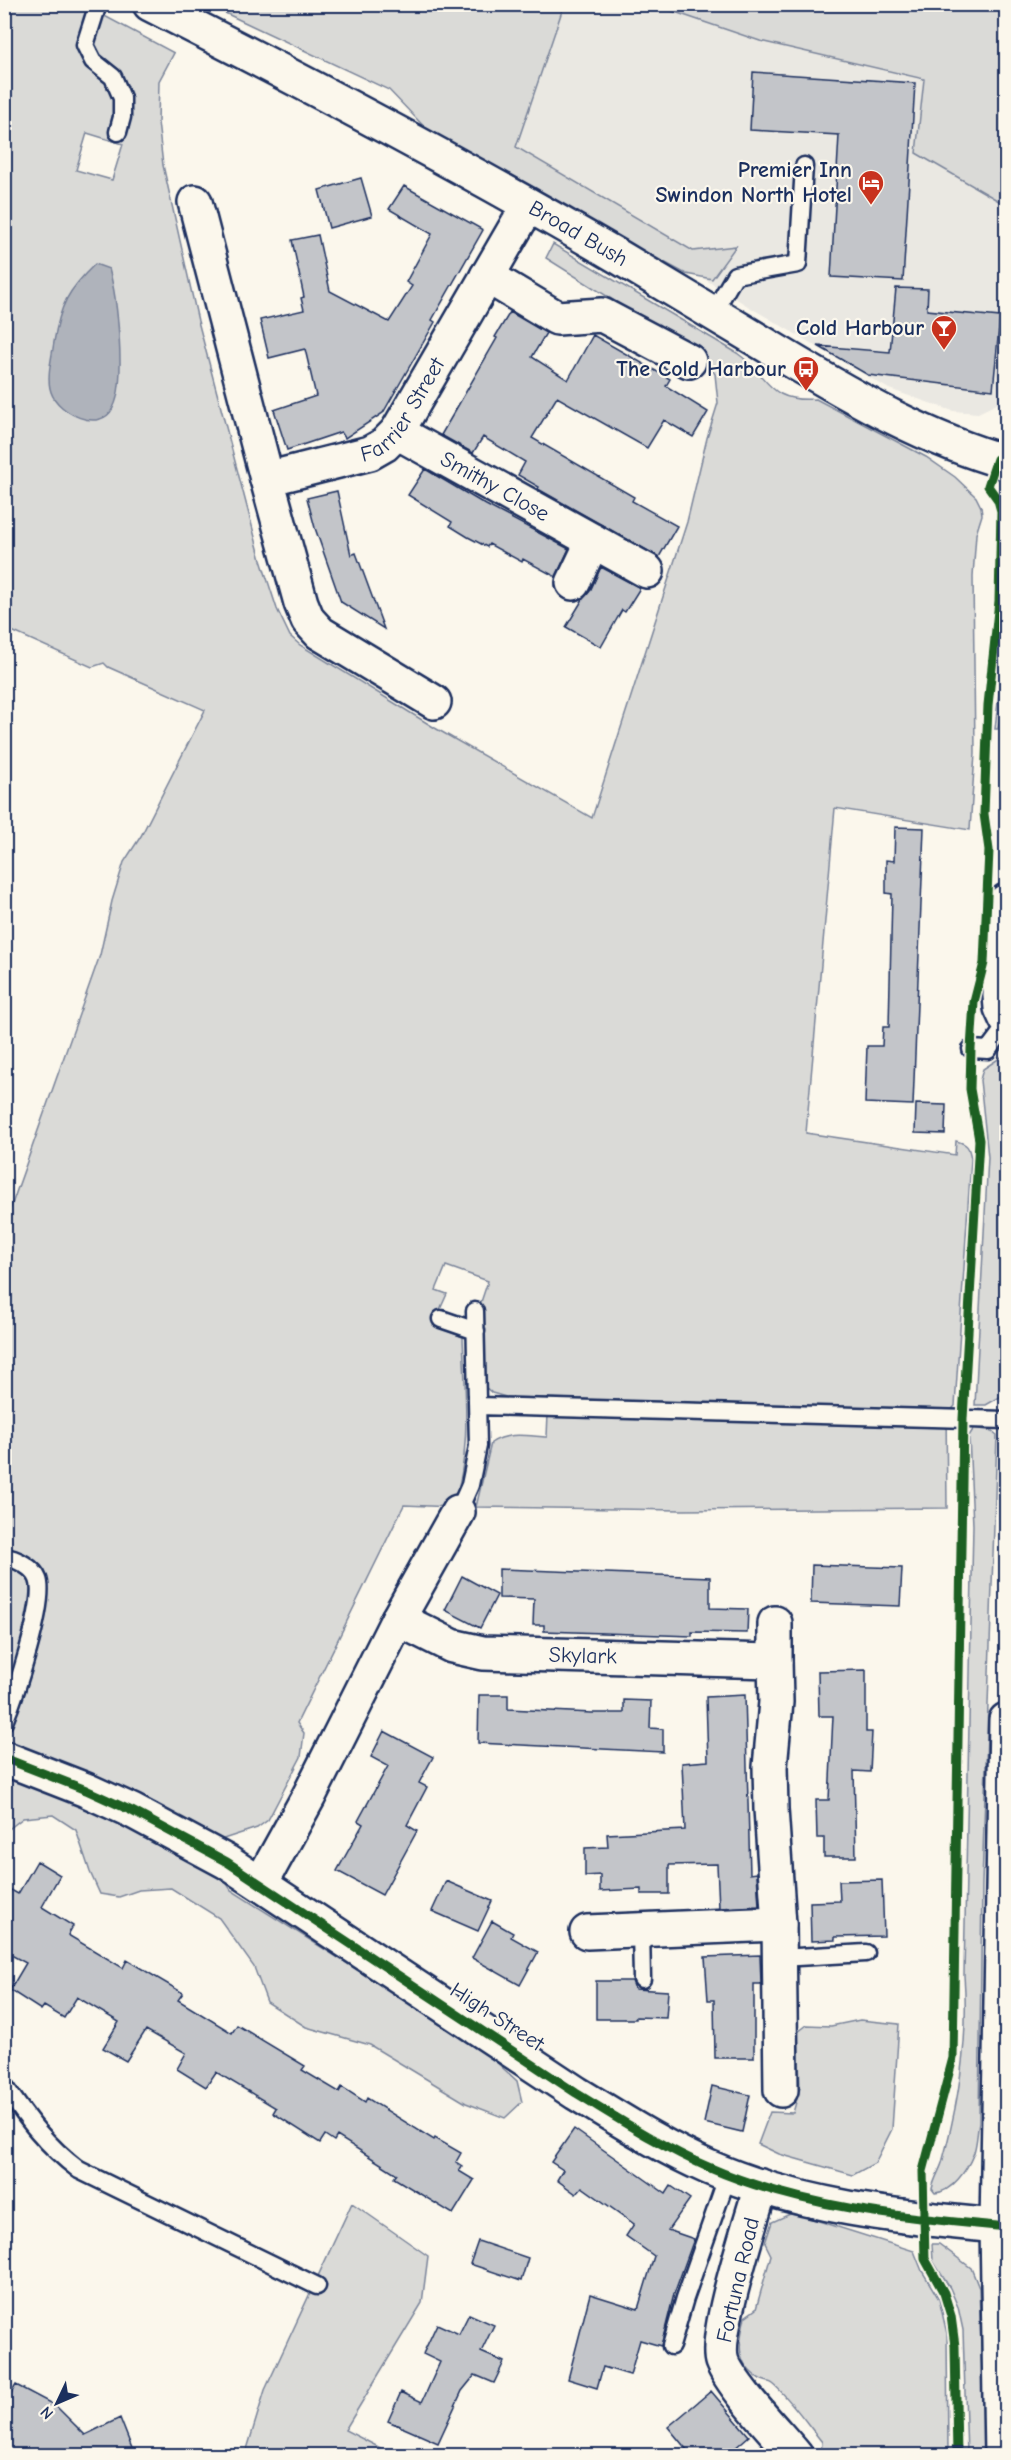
<svg xmlns="http://www.w3.org/2000/svg" width="1011" height="2460" font-family="'Comic Neue',sans-serif">
<style>
.built{fill:#eae8e2}
.green{fill:#dadad7;stroke:#7a849a;stroke-width:1.5;fill-rule:evenodd}
.water{fill:#afb3bb;stroke:#747e96;stroke-width:1.5}
.building{fill:#c3c5c9;stroke:#1b2f5e;stroke-width:1.5}
.lines{fill:none;stroke-linecap:round;stroke-linejoin:round}
.service-casing{stroke:#1b2f5e;stroke-width:21}
.minor-casing{stroke:#1b2f5e;stroke-width:38}
.tertiary-casing{stroke:#1b2f5e;stroke-width:38}
.secondary-casing{stroke:#1b2f5e;stroke-width:38}
.service{stroke:#fbf7ec;stroke-width:16}
.minor{stroke:#fbf7ec;stroke-width:33}
.tertiary{stroke:#fbf7ec;stroke-width:33}
.secondary{stroke:#fbf7ec;stroke-width:33}
.cycleway-casing{stroke:#fbf7ec;stroke-width:13}
.cycleway{stroke:#1b5e20;stroke-width:9}
.labels{text-anchor:middle;dominant-baseline:central;stroke-width:4.5;stroke-linejoin:round;paint-order:stroke}
.poi-label{font-size:22px;font-weight:bold;fill:#1b2f5e;stroke:#fbf7ec;text-anchor:end}
.street-label{font-size:22px;fill:#1b2f5e;stroke:#fbf7ec}
</style>
<rect width="100%" height="100%" fill="#fbf7ec"/>
<filter id="ink" filterUnits="userSpaceOnUse"><feTurbulence type="fractalNoise" baseFrequency=".0167" numOctaves="2"/><feDisplacementMap in="SourceGraphic" scale="12" xChannelSelector="R" yChannelSelector="G"/><feConvolveMatrix kernelMatrix="1 2 1 2 8 2 1 2 1" color-interpolation-filters="sRGB"/></filter>
<g filter="url(#ink)">
<path class="built" d="M 429,4 L 732,5 L 1006,85 L 1006,352 L 1001,402 L 978,413 L 953,411 L 889,389 L 751,308 L 540,177 L 406,101 Z"/>
<path class="green" d="M 5,5 L 84,5 L 174,53 L 159,81 L 158,122 L 163,165 L 198,321 L 261,560 L 277,609 L 290,636 L 300,645 L 435,728 L 592,818 L 687,522 L 707,438 L 718,403 L 715,374 L 701,355 L 546,258 L 553,244 L 737,353 C 770,376 766,403 816,399 L 926,457 L 955,477 L 976,497 L 981,507 L 982,515 L 976,534 L 973,576 L 975,753 L 970,830 L 835,808 L 806,1133 L 955,1155 L 956,1141 C 968,1144 969,1147 971,1159 L 955,1406 L 951,1410 L 946,1410 L 947,1508 L 681,1510 L 476,1507 L 491,1443 C 508,1431 528,1436 547,1437 L 548,1413 L 903,1425 L 918,1409 L 506,1397 L 492,1393 L 483,1385 L 481,1302 L 488,1281 L 446,1266 L 436,1290 L 447,1294 L 433,1325 L 463,1337 C 465,1395 472,1451 453,1507 L 404,1505 L 297,1723 L 304,1733 L 301,1757 L 268,1820 L 257,1828 L 214,1842 L 211,1859 L 231,1890 L 482,2049 L 517,2081 L 522,2102 L 505,2118 L 466,2103 L 370,2045 L 306,2027 L 267,2002 L 254,1967 L 219,1918 L 171,1888 L 139,1890 L 119,1897 L 100,1894 L 90,1872 L 76,1830 L 53,1815 L 23,1818 L 5,1832 L 5,1224 L 100,955 L 112,901 L 124,862 L 141,836 L 205,710 L 108,667 L 104,663 L 92,667 L 5,628 ZM 87,133 L 123,144 L 112,180 L 76,170 Z
M 208,5 L 564,5 L 516,147 L 693,251 L 736,246 L 712,279 L 686,274 L 436,139 L 389,90 Z
M 654,5 L 1006,5 L 1006,194 L 1004,204 L 916,153 L 924,79 L 760,41 Z
M 1006,628 L 1006,703 L 1002,710 L 998,729 L 995,729 Z
M 1006,1054 L 1006,1319 L 1001,1391 L 1000,1397 L 986,1405 L 975,1405 L 988,1157 L 980,1080 L 983,1069 Z
M 974,1428 L 992,1431 L 997,1435 L 982,1884 L 979,2122 C 977,2132 977,2146 973,2155 C 967,2170 952,2192 935,2193 L 932,2189 C 934,2179 939,2172 942,2163 C 959,2102 969,2038 964,1975 L 973,1525 L 969,1436 Z
M 860,2020 L 899,2024 L 892,2129 L 875,2163 L 853,2175 L 779,2154 L 758,2144 L 770,2112 L 793,2113 L 800,2088 L 798,2032 L 807,2025 L 831,2026 Z
M 352,2203 L 428,2256 L 422,2303 L 345,2430 L 394,2455 L 245,2456 L 265,2390 Z
M 790,2214 L 803,2216 L 914,2251 L 922,2271 L 939,2299 L 947,2334 L 948,2455 L 821,2455 L 822,2442 C 809,2426 788,2396 773,2384 C 770,2381 765,2382 760,2379 C 734,2363 739,2341 745,2317 L 756,2309 L 771,2255 L 765,2243 L 772,2222 Z
M 932,2244 L 939,2244 L 971,2268 L 979,2288 L 985,2455 L 967,2455 L 963,2330 L 958,2307 L 950,2288 L 933,2261 Z"/>
<path class="water" d="M 95,264 L 109,269 C 117,297 127,383 113,408 C 100,434 58,413 51,392 C 46,378 52,357 54,342 C 60,305 68,290 95,264 Z"/>
<path class="building" d="M 753,72 L 915,83 L 903,281 L 831,277 L 839,135 L 750,130 Z
M 361,178 L 372,216 L 329,228 L 319,190 Z
M 404,186 L 483,230 L 432,320 L 435,322 L 383,413 L 345,438 L 341,432 L 287,450 L 274,410 L 316,396 L 305,349 L 269,358 L 260,320 L 304,310 L 301,298 L 304,297 L 292,240 L 318,235 L 330,291 L 389,322 L 412,286 L 406,282 L 432,234 L 389,209 Z
M 896,288 L 928,289 L 927,310 L 1000,317 L 993,390 L 868,375 L 818,346 L 890,352 Z
M 510,312 L 546,333 L 532,357 L 568,380 L 593,335 L 670,379 L 666,386 L 708,412 L 693,437 L 664,420 L 647,448 L 557,397 L 532,438 L 634,497 L 632,501 L 677,526 L 659,557 L 538,489 L 539,487 L 518,475 L 525,462 L 483,437 L 473,453 L 441,435 L 497,338 L 495,337 Z
M 425,469 L 486,505 L 569,549 L 556,577 L 523,559 L 522,562 L 489,544 L 487,547 L 468,537 L 450,526 L 452,522 L 408,495 Z
M 337,491 L 351,555 L 356,553 L 384,629 L 341,602 L 315,528 L 307,498 Z
M 601,567 L 640,588 L 625,612 L 622,610 L 601,647 L 566,627 L 583,599 L 590,591 Z
M 895,827 L 924,828 L 913,1105 L 865,1103 L 867,1046 L 882,1046 L 883,1027 L 889,1027 L 892,894 L 886,893 L 886,860 L 894,861 Z
M 916,1104 L 946,1105 L 945,1134 L 915,1133 Z
M 812,1565 L 902,1568 L 900,1606 L 811,1603 Z
M 499,1569 L 710,1577 L 710,1608 L 748,1609 L 747,1633 L 692,1632 L 692,1636 L 544,1631 L 544,1625 L 533,1625 L 534,1599 L 499,1598 Z
M 462,1576 L 497,1595 L 480,1628 L 445,1610 Z
M 866,1670 L 866,1732 L 872,1732 L 870,1772 L 854,1771 L 856,1857 L 824,1857 L 824,1838 L 817,1838 L 816,1800 L 829,1800 L 833,1716 L 819,1716 L 818,1671 Z
M 479,1695 L 508,1695 L 508,1709 L 592,1713 L 624,1713 L 624,1700 L 651,1701 L 650,1728 L 663,1729 L 663,1752 L 478,1743 Z
M 745,1695 L 750,1874 L 757,1873 L 759,1906 L 719,1908 L 717,1864 L 669,1865 L 669,1894 L 641,1894 L 641,1889 L 600,1891 L 600,1875 L 585,1876 L 585,1848 L 608,1847 L 607,1834 L 685,1830 L 682,1763 L 708,1761 L 706,1697 Z
M 384,1731 L 433,1757 L 419,1783 L 427,1787 L 407,1825 L 417,1831 L 382,1895 L 337,1871 L 363,1824 L 358,1821 L 388,1766 L 371,1757 Z
M 37,1861 L 60,1875 L 42,1907 L 73,1926 L 68,1935 L 123,1968 L 127,1960 L 183,1993 L 178,2000 L 232,2033 L 237,2025 L 305,2066 L 302,2070 L 339,2092 L 342,2087 L 365,2102 L 367,2098 L 434,2140 L 435,2138 L 461,2153 L 456,2162 L 462,2166 L 459,2171 L 474,2180 L 453,2214 L 394,2178 L 397,2174 L 337,2136 L 334,2141 L 325,2135 L 320,2143 L 273,2113 L 276,2108 L 216,2072 L 206,2087 L 177,2069 L 186,2053 L 146,2030 L 126,2061 L 103,2048 L 119,2022 L 77,1997 L 64,2018 L 44,2006 L 41,2010 L 10,1990 L 26,1963 L 4,1951 L 4,1886 L 18,1894 Z
M 882,1880 L 884,1936 L 835,1937 L 835,1940 L 811,1941 L 810,1902 L 840,1901 L 839,1881 Z
M 446,1881 L 492,1901 L 478,1931 L 432,1911 Z
M 492,1921 L 513,1933 L 511,1937 L 538,1952 L 520,1985 L 472,1958 Z
M 760,1955 L 761,1984 L 754,1984 L 754,2058 L 715,2058 L 714,2000 L 708,2000 L 705,1957 Z
M 596,1981 L 632,1981 L 635,1989 L 668,1991 L 666,2018 L 636,2017 L 636,2019 L 596,2019 Z
M 712,2086 L 750,2095 L 742,2132 L 704,2123 Z
M 574,2129 L 666,2194 L 671,2186 L 690,2199 L 668,2230 L 694,2239 L 674,2294 L 661,2346 L 640,2340 L 630,2375 L 603,2367 L 597,2388 L 568,2379 L 590,2294 L 638,2309 L 654,2256 L 626,2236 L 634,2224 L 582,2187 L 576,2194 L 557,2180 L 563,2170 L 551,2162 Z
M 478,2241 L 528,2258 L 521,2281 L 470,2264 Z
M 469,2314 L 494,2325 L 481,2352 L 504,2362 L 494,2383 L 475,2375 L 462,2391 L 438,2443 L 388,2421 L 401,2392 L 422,2402 L 440,2362 L 423,2354 L 437,2324 L 459,2334 Z
M 16,2385 L 56,2406 L 85,2435 L 120,2418 L 135,2456 L 4,2456 L 4,2405 Z
M 711,2391 L 749,2436 L 726,2456 L 692,2456 L 668,2427 Z"/>
<g class="lines">
<g class="service-casing">
<path id="service" d="M 98,4 L 85,45 L 93,61 L 113,77 L 122,98 L 122,117 L 118,132
M 713,313 L 735,275 L 798,264 L 804,166
M 971,1049 L 988,1050 L 1006,1026
M 441,1319 L 476,1331
M 478,1406 L 1006,1420
M 458,1512 L 470,1485 L 478,1446 L 475,1311
M 4,1557 C 16,1558 34,1568 38,1579 C 47,1601 14,1698 4,1722
M 641,1929 L 642,1979
M 780,1958 L 866,1953
M 4,2085 C 27,2119 46,2145 79,2170 L 317,2286
M 671,2346 L 685,2298 L 728,2175"/>
</g>
<g class="minor-casing">
<g id="minor">
<path id="s1" d="M 195,202 L 267,479 L 370,453 L 384,445 L 397,432 L 528,206"/>
<path d="M 487,276 L 557,318 L 602,315 L 689,361"/>
<path id="s2" d="M 397,432 L 647,571"/>
<path d="M 267,479 L 301,603 L 308,620 L 320,633 L 434,702"/>
<path d="M 573,583 L 593,541"/>
<path d="M 1006,901 L 1000,996 L 1001,1008 L 1006,1019"/>
<path id="s3" d="M 398,1619 L 452,1646 L 483,1653 L 775,1661 L 776,1702 L 770,1767 L 771,1809 L 779,1924 L 781,2090"/>
<path d="M 775,1623 L 775,1661"/>
<path d="M 4,1758 L 86,1790 L 132,1811 L 227,1862 L 576,2093 C 619,2119 662,2147 708,2167 C 800,2207 898,2217 997,2226"/>
<path d="M 261,1883 L 309,1796 L 398,1619 L 458,1512"/>
<path d="M 587,1932 L 779,1924"/>
<path d="M 761,2186 C 752,2219 713,2335 722,2361 C 732,2387 777,2433 796,2456"/>
</g>
</g>
<g class="tertiary-casing">
<path id="tertiary" d="M 1001,2456 L 997,2226 L 1006,1720"/>
</g>
<g class="secondary-casing">
<g id="secondary">
<path id="s4" d="M 150,4 C 308,84 466,167 619,257 C 675,290 730,324 786,357 C 856,399 928,440 1006,462"/>
</g>
</g>
<use href="#service" class="service"/>
<use href="#minor" class="minor"/>
<use href="#tertiary" class="tertiary"/>
<use href="#secondary" class="secondary"/>
<g class="cycleway-casing">
<path id="cycleway" d="M 4,1758 L 86,1790 L 132,1811 L 227,1862 L 576,2093 C 619,2119 662,2147 708,2167 C 800,2207 898,2217 997,2226
M 957,2456 L 955,2346 L 951,2316 L 944,2293 L 925,2259 L 923,2171 L 953,2058 L 963,1419 L 979,1140 L 970,1089 L 971,1049 L 974,1002 L 984,963 L 989,850 L 984,814 L 988,705 L 999,601 L 1001,511 L 998,500 L 988,486 L 997,459"/>
</g>
<use href="#cycleway" class="cycleway"/>
</g>
</g>
<defs>
<g id="hotel-pin" transform="scale(1.35)"><path d="M0 17L-7.5 6A9.5 9.5 0 1 1 7.5 6Z" fill="#c8321e" stroke="#fbf7ec"/><path d="M-6-4.5h1.5V1H6V5H4.5V3h-9V5H-6ZM-4 0a1.8 1.8 0 1 1 3.6 0ZM.5 0V-2.5h3Q6-2.5 6 0Z" fill="#fff"/></g>
<g id="bar-pin" transform="scale(1.35)"><path d="M0 17L-7.5 6A9.5 9.5 0 1 1 7.5 6Z" fill="#c8321e" stroke="#fbf7ec"/><path d="M-6-5H6L.8 .8V4.5H3.5V6h-7V4.5H-.8V.8Z" fill="#fff"/></g>
<g id="bus-pin" transform="scale(1.35)"><path d="M0 17L-7.5 6A9.5 9.5 0 1 1 7.5 6Z" fill="#c8321e" stroke="#fbf7ec"/><path d="M-5-6H5V4H4V6H2V4H-2V6H-4V4H-5ZM-3.5-4V0h7V-4ZM-3.5 1.2v1.5H-2V1.2ZM2 1.2v1.5H3.5V1.2Z" fill="#fff"/></g>
</defs>
<g fill-rule="evenodd">
<use href="#hotel-pin" x="871" y="183"/>
<use href="#bar-pin" x="944" y="328"/>
<use href="#bus-pin" x="806" y="369"/>
</g>
<g class="labels">
<g class="poi-label">
<text x="852" y="170">Premier Inn<tspan x="852" dy="25">Swindon North Hotel</tspan></text>
<text x="924" y="328">Cold Harbour</text>
<text x="786" y="369">The Cold Harbour</text>
</g>
<g class="street-label">
<text stroke="none"><textPath href="#s4" startOffset="486">Broad Bush</textPath></text>
<text stroke="none"><textPath href="#s1" startOffset="447">Farrier Street</textPath></text>
<text stroke="none"><textPath href="#s2" startOffset="112">Smithy Close</textPath></text>
<text stroke="none"><textPath href="#s3" startOffset="192">Skylark</textPath></text>
<text transform="translate(497 2017) rotate(33)">High Street</text>
<text transform="translate(738 2280) rotate(-77)">Fortuna Road</text>
</g>
</g>
<rect width="1011" height="2460" fill="none" stroke="#fbf7ec" stroke-width="24"/>
<rect x="12" y="12" width="987" height="2436" fill="none" stroke="#1b2f5e" stroke-width="2" filter="url(#ink)"/>
<g transform="translate(57 2403) rotate(226)" stroke="#fbf7ec" stroke-width="4.5" paint-order="stroke">
<path d="M0-4.5L10 22L0 15L-10 22Z" fill="#1b2f5e"/>
<text y="-9" font-size="16" font-weight="bold" text-anchor="middle" fill="#1b2f5e">N</text>
</g>
</svg>
